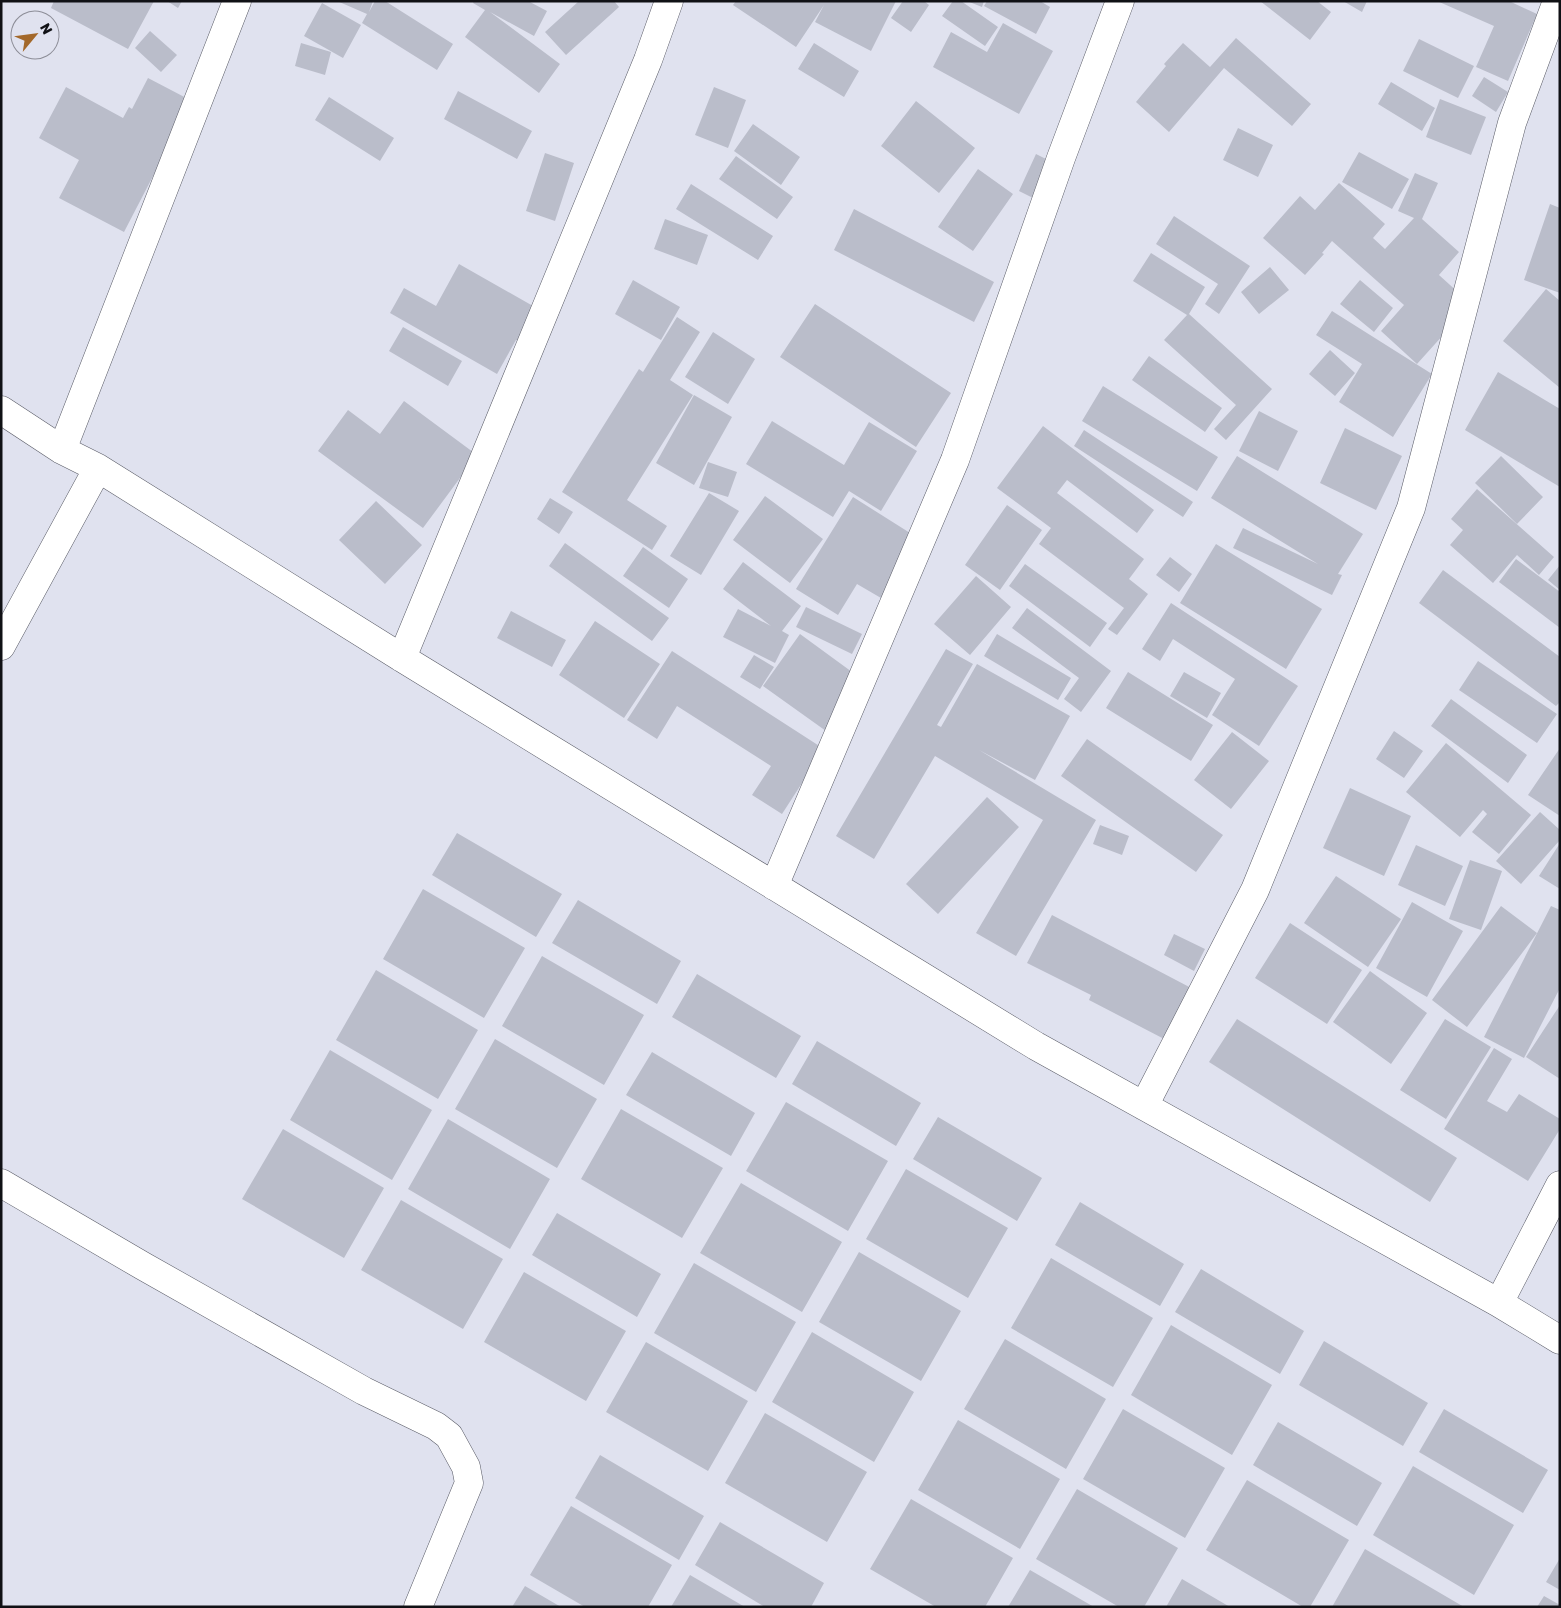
<svg xmlns="http://www.w3.org/2000/svg" width="1561" height="1608" font-family="Rubik,sans-serif">
<style>
.building{fill:#babdca}
.lines{fill:none;stroke-linecap:round;stroke-linejoin:round}
.minor-casing{stroke:#5a5c67;stroke-width:29}
.minor{stroke:#fff;stroke-width:28}
</style>
<rect width="100%" height="100%" fill="#e0e2ef"/>
<path class="building" d="M 54,1 L 154,1 L 128,49 L 51,8 Z
M 167,1 L 182,1 L 178,8 Z
M 337,1 L 373,1 L 369,12 L 375,1 L 385,1 L 453,44 L 437,70 L 362,23 L 367,14 Z
M 474,1 L 528,1 L 547,11 L 534,36 L 490,12 L 560,64 L 539,93 L 465,37 L 485,10 L 473,3 Z
M 579,1 L 614,1 L 619,7 L 566,55 L 545,32 Z
M 736,1 L 825,2 L 896,1 L 871,51 L 815,22 L 824,5 L 796,47 L 733,5 Z
M 903,1 L 924,1 L 929,5 L 911,32 L 891,18 Z
M 953,1 L 961,1 L 998,27 L 985,46 L 942,16 Z
M 967,1 L 984,1 L 982,7 Z
M 987,1 L 1040,1 L 1050,7 L 1036,34 L 984,6 Z
M 1260,1 L 1317,1 L 1331,12 L 1310,40 Z
M 1343,1 L 1367,1 L 1362,12 Z
M 1437,1 L 1509,1 L 1537,14 L 1508,81 L 1476,67 L 1494,26 Z
M 322,3 L 361,25 L 343,58 L 304,36 Z
M 1003,23 L 1053,51 L 1019,114 L 933,67 L 951,32 L 987,52 Z
M 150,31 L 177,55 L 161,72 L 135,48 Z
M 1236,38 L 1311,104 L 1292,126 L 1224,68 L 1169,132 L 1136,102 L 1166,66 L 1164,64 L 1183,43 L 1210,67 Z
M 1419,39 L 1474,66 L 1458,98 L 1403,71 Z
M 301,43 L 331,52 L 325,75 L 295,66 Z
M 814,43 L 859,71 L 844,97 L 798,69 Z
M 1484,77 L 1508,92 L 1496,112 L 1472,96 Z
M 148,78 L 192,101 L 124,232 L 59,198 L 79,160 L 39,138 L 66,87 L 123,118 L 129,107 L 132,109 Z
M 1391,82 L 1435,108 L 1422,131 L 1378,104 Z
M 714,87 L 746,100 L 728,148 L 695,135 Z
M 458,91 L 532,131 L 517,159 L 444,119 Z
M 329,97 L 394,138 L 380,161 L 315,120 Z
M 1440,99 L 1486,117 L 1471,155 L 1426,137 Z
M 916,101 L 975,148 L 939,193 L 881,146 Z
M 753,124 L 800,157 L 781,185 L 734,151 Z
M 1238,128 L 1273,145 L 1258,177 L 1223,160 Z
M 1359,152 L 1409,179 L 1392,209 L 1342,182 Z
M 545,153 L 574,163 L 555,221 L 526,211 Z
M 1036,154 L 1064,168 L 1047,205 L 1019,191 Z
M 736,156 L 793,197 L 777,219 L 719,179 Z
M 978,169 L 1013,194 L 973,251 L 938,227 Z
M 1415,173 L 1438,183 L 1422,219 L 1459,252 L 1439,275 L 1471,304 L 1417,364 L 1381,331 L 1404,305 L 1332,241 L 1322,253 L 1324,254 L 1305,275 L 1263,238 L 1300,196 L 1315,210 L 1339,183 L 1385,224 L 1373,238 L 1385,249 L 1414,218 L 1398,211 Z
M 691,184 L 773,236 L 758,260 L 676,209 Z
M 1550,204 L 1560,208 L 1560,293 L 1524,280 Z
M 854,209 L 994,282 L 974,322 L 834,250 Z
M 1174,216 L 1250,266 L 1219,314 L 1205,304 L 1218,284 L 1156,244 Z
M 665,219 L 708,235 L 697,265 L 654,249 Z
M 1151,253 L 1205,287 L 1189,314 L 1272,389 L 1226,440 L 1214,429 L 1236,405 L 1164,340 L 1187,315 L 1133,281 Z
M 459,264 L 547,314 L 528,346 L 516,340 L 497,374 L 390,313 L 404,288 L 436,306 Z
M 1270,267 L 1289,290 L 1259,314 L 1241,292 Z
M 633,280 L 680,307 L 661,340 L 615,314 Z
M 1360,280 L 1393,308 L 1374,332 L 1340,304 Z
M 1546,289 L 1560,301 L 1560,388 L 1503,341 Z
M 815,304 L 951,393 L 916,447 L 780,357 Z
M 1332,311 L 1432,374 L 1393,437 L 1339,402 L 1362,364 L 1316,335 Z
M 677,317 L 700,332 L 670,380 L 693,395 L 627,500 L 667,526 L 652,550 L 562,492 L 639,369 L 643,372 Z
M 403,327 L 462,361 L 448,386 L 389,351 Z
M 713,332 L 755,359 L 728,404 L 685,377 Z
M 1330,350 L 1355,373 L 1335,396 L 1309,374 Z
M 1149,356 L 1222,408 L 1205,432 L 1132,380 Z
M 1498,372 L 1560,409 L 1560,487 L 1465,430 Z
M 1103,386 L 1218,457 L 1197,491 L 1082,421 Z
M 694,395 L 732,417 L 694,485 L 656,463 Z
M 404,401 L 477,455 L 423,528 L 318,451 L 348,410 L 380,434 Z
M 1259,411 L 1298,431 L 1278,471 L 1239,451 Z
M 772,421 L 844,465 L 869,422 L 917,451 L 881,511 L 849,491 L 833,517 L 746,464 Z
M 1043,426 L 1154,510 L 1137,533 L 1067,480 L 1057,493 L 1144,559 L 1129,579 L 1148,594 L 1117,635 L 1108,629 L 1124,608 L 1039,544 L 1051,528 L 997,488 Z
M 1345,428 L 1402,456 L 1376,510 L 1320,483 Z
M 1084,430 L 1193,502 L 1183,517 L 1074,446 Z
M 1237,456 L 1363,534 L 1338,574 L 1342,575 L 1332,595 L 1233,548 L 1243,528 L 1318,564 L 1211,498 Z
M 1501,456 L 1543,497 L 1517,524 L 1475,483 Z
M 708,462 L 737,472 L 728,497 L 699,488 Z
M 1477,489 L 1554,557 L 1539,575 L 1517,555 L 1493,583 L 1450,545 L 1463,530 L 1451,519 Z
M 709,493 L 739,511 L 701,575 L 670,556 Z
M 765,496 L 823,539 L 790,583 L 733,540 Z
M 853,497 L 918,538 L 881,598 L 857,584 L 838,615 L 796,589 Z
M 550,498 L 573,512 L 559,534 L 537,519 Z
M 376,501 L 422,545 L 385,584 L 339,540 Z
M 1007,505 L 1042,530 L 1000,590 L 965,565 Z
M 565,543 L 669,618 L 652,641 L 549,566 Z
M 1216,544 L 1322,609 L 1286,669 L 1180,603 Z
M 643,547 L 688,579 L 669,608 L 623,576 Z
M 1170,557 L 1192,574 L 1179,592 L 1156,575 Z
M 1516,559 L 1560,592 L 1560,628 L 1499,582 Z
M 743,562 L 801,606 L 782,631 L 789,635 L 775,663 L 723,637 L 738,609 L 771,626 L 723,589 Z
M 1025,564 L 1107,623 L 1090,647 L 1009,586 Z
M 1560,565 L 1560,590 L 1548,580 Z
M 1443,570 L 1560,657 L 1560,702 L 1556,706 L 1419,603 Z
M 976,576 L 1011,607 L 970,655 L 934,624 Z
M 1171,603 L 1298,686 L 1259,746 L 1212,715 L 1235,679 L 1173,639 L 1160,661 L 1142,649 Z
M 806,607 L 862,634 L 852,654 L 796,627 Z
M 1027,608 L 1111,671 L 1081,712 L 1064,699 L 1079,678 L 1012,628 Z
M 511,611 L 566,640 L 552,667 L 497,638 Z
M 595,621 L 660,664 L 624,718 L 559,675 Z
M 800,634 L 863,680 L 826,731 L 763,686 Z
M 997,634 L 1071,678 L 1058,700 L 984,656 Z
M 946,649 L 973,664 L 937,725 L 941,727 L 977,664 L 1070,716 L 1035,780 L 979,750 L 1096,820 L 1016,956 L 976,933 L 1043,820 L 935,756 L 874,859 L 836,836 Z
M 672,651 L 824,749 L 782,814 L 752,795 L 771,766 L 677,706 L 657,739 L 627,720 Z
M 754,655 L 774,667 L 760,689 L 740,677 Z
M 1478,661 L 1557,714 L 1537,743 L 1459,690 Z
M 1128,672 L 1213,725 L 1191,761 L 1106,708 Z
M 1184,672 L 1221,693 L 1207,718 L 1170,696 Z
M 1451,699 L 1527,755 L 1508,783 L 1431,726 Z
M 1394,731 L 1423,751 L 1404,778 L 1376,759 Z
M 1232,732 L 1269,761 L 1231,809 L 1194,780 Z
M 1087,739 L 1223,835 L 1196,872 L 1061,776 Z
M 1446,743 L 1531,815 L 1499,854 L 1472,832 L 1487,814 L 1483,810 L 1460,837 L 1406,792 Z
M 1560,748 L 1560,816 L 1528,795 Z
M 1350,788 L 1411,816 L 1384,876 L 1323,848 Z
M 987,797 L 1019,827 L 938,914 L 906,884 Z
M 1540,812 L 1560,830 L 1560,840 L 1521,884 L 1496,861 Z
M 1100,825 L 1129,836 L 1122,855 L 1093,844 Z
M 457,833 L 562,894 L 536,937 L 432,875 Z
M 1560,843 L 1560,889 L 1539,876 Z
M 1416,845 L 1463,866 L 1445,906 L 1398,885 Z
M 1470,860 L 1502,871 L 1481,930 L 1449,919 Z
M 1336,876 L 1401,919 L 1368,967 L 1304,923 Z
M 423,889 L 525,948 L 484,1018 L 383,959 Z
M 578,900 L 681,961 L 657,1004 L 552,943 Z
M 1412,902 L 1463,931 L 1427,997 L 1376,968 Z
M 1501,906 L 1537,933 L 1467,1027 L 1432,1000 Z
M 1551,906 L 1560,910 L 1560,988 L 1524,1058 L 1484,1037 Z
M 1052,915 L 1195,990 L 1168,1041 L 1089,1000 L 1091,995 L 1027,963 Z
M 1290,923 L 1362,970 L 1327,1024 L 1255,978 Z
M 1174,934 L 1205,949 L 1194,971 L 1164,955 Z
M 542,956 L 644,1015 L 604,1085 L 502,1026 Z
M 376,970 L 478,1030 L 438,1099 L 336,1040 Z
M 1370,971 L 1427,1013 L 1391,1064 L 1333,1022 Z
M 697,974 L 801,1036 L 776,1078 L 672,1017 Z
M 1560,1005 L 1560,1079 L 1526,1057 Z
M 1237,1019 L 1457,1158 L 1430,1202 L 1209,1062 Z
M 1445,1019 L 1491,1047 L 1446,1119 L 1400,1090 Z
M 495,1039 L 597,1099 L 557,1168 L 455,1109 Z
M 817,1041 L 921,1103 L 896,1146 L 792,1084 Z
M 1494,1048 L 1512,1059 L 1487,1101 L 1507,1112 L 1519,1094 L 1560,1119 L 1560,1129 L 1528,1181 L 1444,1129 Z
M 330,1050 L 432,1110 L 392,1180 L 290,1120 Z
M 652,1052 L 755,1113 L 731,1156 L 626,1095 Z
M 786,1102 L 888,1161 L 848,1231 L 746,1171 Z
M 621,1109 L 723,1168 L 682,1238 L 581,1179 Z
M 938,1117 L 1042,1178 L 1017,1221 L 913,1159 Z
M 448,1119 L 550,1179 L 510,1249 L 408,1189 Z
M 283,1129 L 384,1188 L 344,1258 L 242,1199 Z
M 906,1169 L 1008,1228 L 968,1298 L 866,1239 Z
M 741,1183 L 842,1242 L 802,1312 L 700,1253 Z
M 401,1200 L 503,1259 L 463,1329 L 361,1270 Z
M 1080,1202 L 1184,1264 L 1160,1306 L 1055,1245 Z
M 557,1213 L 661,1274 L 637,1317 L 532,1255 Z
M 859,1252 L 961,1311 L 921,1381 L 819,1322 Z
M 1051,1258 L 1153,1318 L 1113,1387 L 1011,1328 Z
M 694,1263 L 796,1322 L 756,1392 L 654,1333 Z
M 1201,1269 L 1304,1331 L 1280,1374 L 1175,1312 Z
M 524,1272 L 626,1331 L 586,1401 L 484,1342 Z
M 1171,1325 L 1272,1385 L 1232,1455 L 1131,1395 Z
M 812,1332 L 914,1392 L 874,1462 L 772,1402 Z
M 1005,1339 L 1106,1399 L 1066,1469 L 964,1409 Z
M 1324,1341 L 1428,1403 L 1403,1446 L 1299,1385 Z
M 646,1342 L 748,1401 L 708,1471 L 606,1412 Z
M 1123,1409 L 1225,1468 L 1185,1538 L 1083,1479 Z
M 1444,1409 L 1548,1470 L 1523,1513 L 1419,1452 Z
M 765,1413 L 867,1472 L 827,1542 L 725,1483 Z
M 958,1420 L 1060,1479 L 1020,1549 L 918,1490 Z
M 1278,1422 L 1382,1483 L 1357,1526 L 1253,1465 Z
M 600,1455 L 704,1516 L 679,1560 L 575,1498 Z
M 1413,1466 L 1514,1525 L 1474,1595 L 1373,1535 Z
M 1247,1480 L 1349,1540 L 1310,1607 L 1303,1607 L 1206,1550 Z
M 1077,1489 L 1178,1548 L 1144,1607 L 1119,1607 L 1036,1559 Z
M 911,1499 L 1013,1558 L 985,1607 L 936,1607 L 870,1569 Z
M 571,1506 L 672,1565 L 648,1607 L 585,1607 L 530,1575 Z
M 720,1522 L 824,1583 L 811,1607 L 765,1607 L 695,1565 Z
M 1365,1549 L 1464,1607 L 1332,1607 Z
M 1560,1558 L 1560,1590 L 1546,1582 Z
M 1030,1570 L 1094,1607 L 1008,1607 Z
M 690,1575 L 745,1607 L 671,1607 Z
M 1182,1579 L 1230,1607 L 1166,1607 Z
M 525,1586 L 561,1607 L 512,1607 Z
M 1544,1596 L 1560,1605 L 1560,1607 L 1537,1607 Z"/>
<g class="lines">
<g class="minor-casing">
<path id="minor" d="M 1,410 L 62,450 L 98,468 L 402,658 L 1036,1046 L 1499,1303 L 1560,1340
M 62,450 L 237,1
M 1,646 L 98,468
M 402,658 L 648,60 L 669,1
M 774,886 L 955,460 L 1061,158 L 1120,1
M 1144,1106 L 1255,890 L 1411,508 L 1512,123 L 1557,1
M 1,1183 L 143,1266 L 364,1391 L 436,1426 L 449,1436 L 466,1467 L 469,1483 L 418,1607
M 1499,1303 L 1560,1185"/>
</g>
<use href="#minor" class="minor"/>
</g>
<rect width="1561" height="1608" fill="none" stroke="#101115" stroke-width="5"/>
<g transform="translate(35 35) rotate(61)"><circle r="24" fill="#e0e2ef" stroke="#8d8e98"/>
<path d="M0-4L9 19L0 12L-9 19Z" fill="#a3682a"/>
<text y="-8" font-size="14" font-weight="bold" text-anchor="middle" fill="#101115">N</text>
</g>
</svg>
